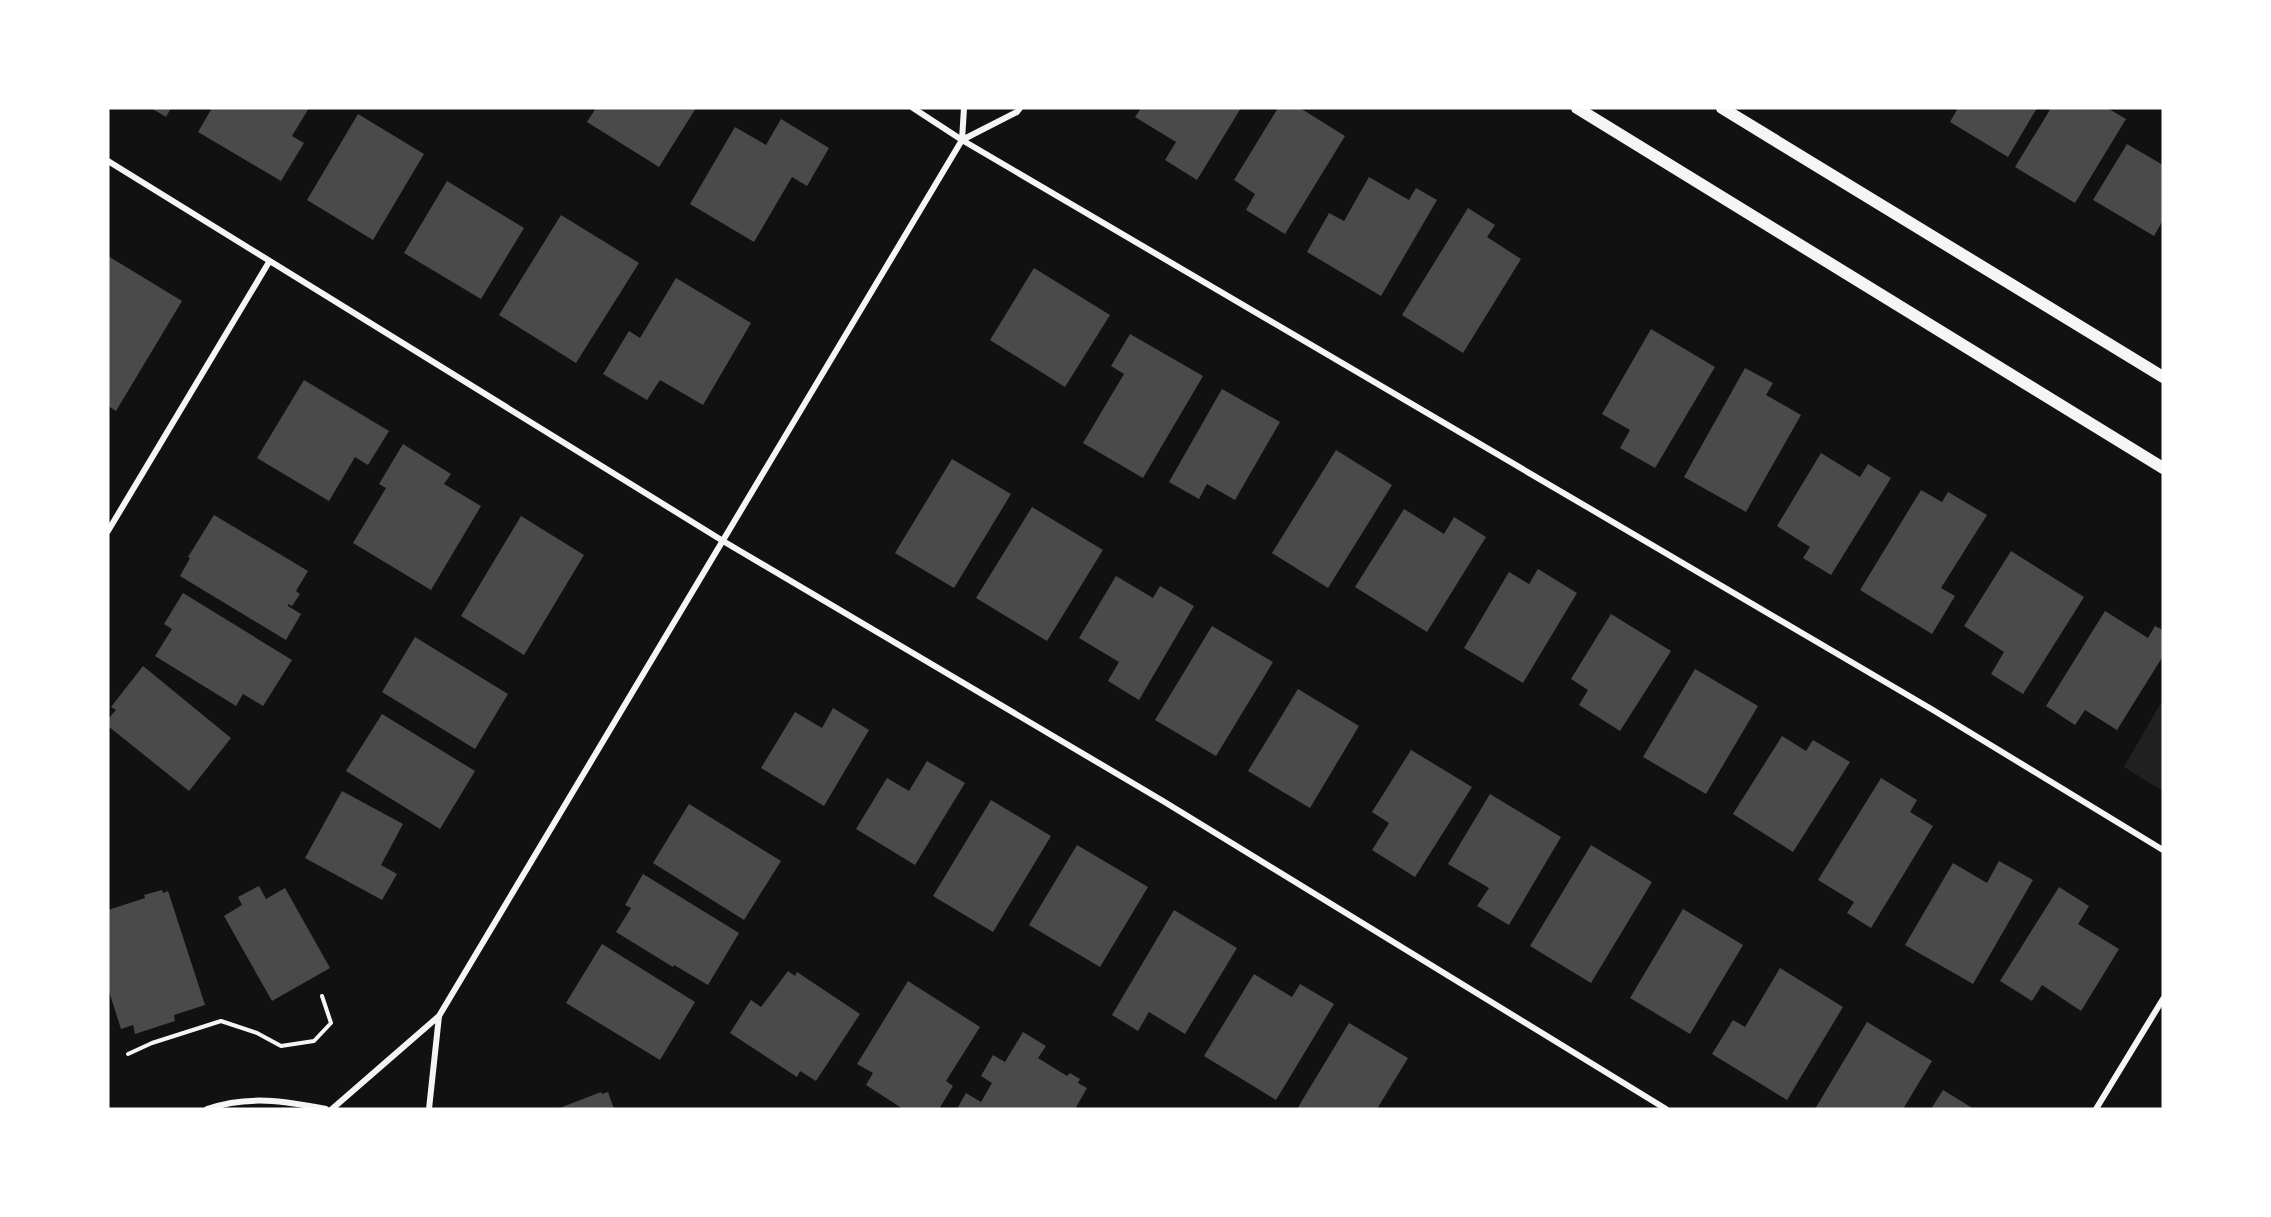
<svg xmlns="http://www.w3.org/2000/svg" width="2271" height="1217" font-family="'Public Sans',sans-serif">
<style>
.green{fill:#202020}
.building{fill:#4a4a4a}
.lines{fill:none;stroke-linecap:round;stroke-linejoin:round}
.path{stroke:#f5f5f5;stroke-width:4}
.minor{stroke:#f5f5f5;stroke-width:6}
.secondary{stroke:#f5f5f5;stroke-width:12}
</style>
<rect width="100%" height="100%" fill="#111"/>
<path class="green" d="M 2163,699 L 2163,791 L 2124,767 Z"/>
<path class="building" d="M 151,108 L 171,108 L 166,117 Z
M 212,108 L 309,108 L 292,136 L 304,143 L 281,181 L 198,132 Z
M 596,108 L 696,108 L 659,167 L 587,122 Z
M 1141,108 L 1241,108 L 1197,180 L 1165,160 L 1176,142 L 1135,117 Z
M 1278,108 L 1300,108 L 1345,136 L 1285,234 L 1246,210 L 1255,194 L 1234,180 Z
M 1958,108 L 2037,108 L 2008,157 L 1950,122 Z
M 2051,108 L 2107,108 L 2126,119 L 2075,203 L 2015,167 Z
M 358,114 L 424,154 L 373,240 L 307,200 Z
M 781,119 L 829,148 L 807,186 L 792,177 L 754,242 L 690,204 L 735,127 L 766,145 Z
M 2127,144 L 2163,165 L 2163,220 L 2154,236 L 2093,200 Z
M 1369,177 L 1409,200 L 1416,188 L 1437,200 L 1381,296 L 1307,252 L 1329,213 L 1344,221 Z
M 447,181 L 524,228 L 481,299 L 404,253 Z
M 1468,208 L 1495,225 L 1487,237 L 1521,259 L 1463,353 L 1402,315 Z
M 561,215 L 639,263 L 576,363 L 499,315 Z
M 108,256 L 182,301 L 116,411 L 108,406 Z
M 1034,268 L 1110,315 L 1065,387 L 990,340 Z
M 676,278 L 751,323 L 703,405 L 660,380 L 647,400 L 603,374 L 629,331 L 640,338 Z
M 1651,329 L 1715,367 L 1655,468 L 1620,448 L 1630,430 L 1602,414 Z
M 1130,334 L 1203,376 L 1143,478 L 1083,443 L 1124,374 L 1111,366 Z
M 1745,368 L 1773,383 L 1766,395 L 1801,415 L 1746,512 L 1684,477 Z
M 304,380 L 389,431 L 368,465 L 355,457 L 329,501 L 257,458 Z
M 1222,389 L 1280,422 L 1235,500 L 1207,484 L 1199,499 L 1169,482 Z
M 403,444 L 451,474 L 444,484 L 481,506 L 431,590 L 353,543 L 386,488 L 379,484 Z
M 1336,450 L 1392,485 L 1328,588 L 1272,553 Z
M 1821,453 L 1860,477 L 1868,464 L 1891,478 L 1831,575 L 1803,558 L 1810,547 L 1777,526 Z
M 952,459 L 1011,494 L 954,588 L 895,553 Z
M 1921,490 L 1942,502 L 1948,492 L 1987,515 L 1941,588 L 1955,596 L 1932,634 L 1860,590 Z
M 1032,507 L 1103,550 L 1047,641 L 976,598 Z
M 1404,509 L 1444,534 L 1454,517 L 1486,537 L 1427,632 L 1355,587 Z
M 214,515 L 308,571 L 296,591 L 300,594 L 292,606 L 288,604 L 288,606 L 301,614 L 286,640 L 180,576 L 190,558 L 188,557 Z
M 521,516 L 584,555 L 524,655 L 461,616 Z
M 2011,551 L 2084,597 L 2023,694 L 1991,674 L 2004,652 L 1964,626 Z
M 1538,569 L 1577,593 L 1523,683 L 1464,648 L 1509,572 L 1529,584 Z
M 1116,576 L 1153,598 L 1160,586 L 1194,606 L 1139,700 L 1108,681 L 1119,662 L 1079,638 Z
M 183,593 L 292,660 L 263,706 L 243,694 L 236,706 L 155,656 L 172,629 L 164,624 Z
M 2105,611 L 2148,638 L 2155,626 L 2163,630 L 2163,656 L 2117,730 L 2085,710 L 2075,725 L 2046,706 Z
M 1611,614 L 1671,651 L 1620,731 L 1579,705 L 1588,690 L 1571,679 Z
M 1212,626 L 1273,662 L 1216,756 L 1155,720 Z
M 415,637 L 508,694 L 475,749 L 382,692 Z
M 143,666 L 231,738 L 189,791 L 108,726 L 108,719 L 116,710 L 111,707 Z
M 1695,669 L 1758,706 L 1706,794 L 1643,757 Z
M 1298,689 L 1359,726 L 1310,808 L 1248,771 Z
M 833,708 L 869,730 L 824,806 L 761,768 L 795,712 L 822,728 Z
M 382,714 L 475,771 L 440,829 L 346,771 Z
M 1782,736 L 1806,751 L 1813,740 L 1850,762 L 1793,852 L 1733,814 Z
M 1411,750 L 1472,787 L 1415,877 L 1372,850 L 1389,823 L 1372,812 Z
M 927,761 L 965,783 L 915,865 L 856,829 L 887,778 L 909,791 Z
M 1881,778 L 1917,800 L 1910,812 L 1933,826 L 1871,928 L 1847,913 L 1854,902 L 1818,880 Z
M 342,791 L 403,824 L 381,865 L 397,874 L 382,900 L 305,858 Z
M 1490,794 L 1561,837 L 1509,925 L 1477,906 L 1489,888 L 1448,864 Z
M 991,800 L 1051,836 L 993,932 L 933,896 Z
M 689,804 L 781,861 L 744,920 L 653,863 Z
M 1077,845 L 1148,887 L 1100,967 L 1029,925 Z
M 1591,845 L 1652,882 L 1591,983 L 1530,946 Z
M 1999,861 L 2033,880 L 1973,984 L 1905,945 L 1953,863 L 1987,883 Z
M 643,874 L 739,933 L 708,985 L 674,965 L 673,967 L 616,932 L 631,908 L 625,905 Z
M 259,886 L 266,899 L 285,888 L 330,968 L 272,1001 L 224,916 L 242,905 L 238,897 Z
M 2059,887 L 2089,906 L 2078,924 L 2119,949 L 2081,1011 L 2042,985 L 2032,1001 L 2000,981 Z
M 162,890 L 163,893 L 168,891 L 205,1005 L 174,1015 L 175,1021 L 135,1034 L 133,1025 L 121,1029 L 108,988 L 108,910 L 145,898 L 144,895 Z
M 1683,909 L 1743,945 L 1690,1034 L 1630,998 Z
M 1174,910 L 1237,948 L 1185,1034 L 1149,1012 L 1138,1031 L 1112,1015 Z
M 602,944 L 695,1002 L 660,1060 L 566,1003 Z
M 1780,968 L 1843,1007 L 1787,1100 L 1712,1054 L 1733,1020 L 1745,1027 Z
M 788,971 L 795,976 L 797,972 L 860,1014 L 816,1081 L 800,1071 L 797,1077 L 730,1033 L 751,1000 L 761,1007 Z
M 1254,974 L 1292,997 L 1300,984 L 1334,1004 L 1276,1100 L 1204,1056 Z
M 908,981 L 980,1027 L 946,1081 L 953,1086 L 939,1109 L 903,1109 L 866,1085 L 873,1073 L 857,1064 Z
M 1867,1022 L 1932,1061 L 1903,1109 L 1815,1109 Z
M 1349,1023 L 1408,1058 L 1377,1109 L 1297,1109 Z
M 1023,1032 L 1046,1046 L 1038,1058 L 1067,1076 L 1070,1073 L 1080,1079 L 1078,1083 L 1087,1088 L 1075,1109 L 957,1109 L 966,1093 L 981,1102 L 992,1083 L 981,1076 L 993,1055 L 1005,1062 Z
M 1943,1090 L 1974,1109 L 1931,1109 Z
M 601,1092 L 602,1094 L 608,1092 L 614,1109 L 557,1109 Z"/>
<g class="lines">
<path class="path" d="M 128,1054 L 152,1043 L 221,1021 L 257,1033 L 281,1046 L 314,1041 L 331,1023 L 322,996"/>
<path class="minor" d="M 913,108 L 962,140 L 1933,710 L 2163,850
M 962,140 L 1017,112 L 1020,108
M 108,161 L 723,541 L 1163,801 L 1666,1109
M 108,531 L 269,262
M 207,1109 C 248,1095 285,1101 326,1109
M 332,1109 L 439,1016 L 962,140 L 964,108
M 429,1109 L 439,1016
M 2096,1109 L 2163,999"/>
<path class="secondary" d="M 1577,108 L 2163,468
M 1722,108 L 2163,377"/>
</g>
<rect width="2271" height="1217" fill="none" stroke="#ffffff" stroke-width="219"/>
</svg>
